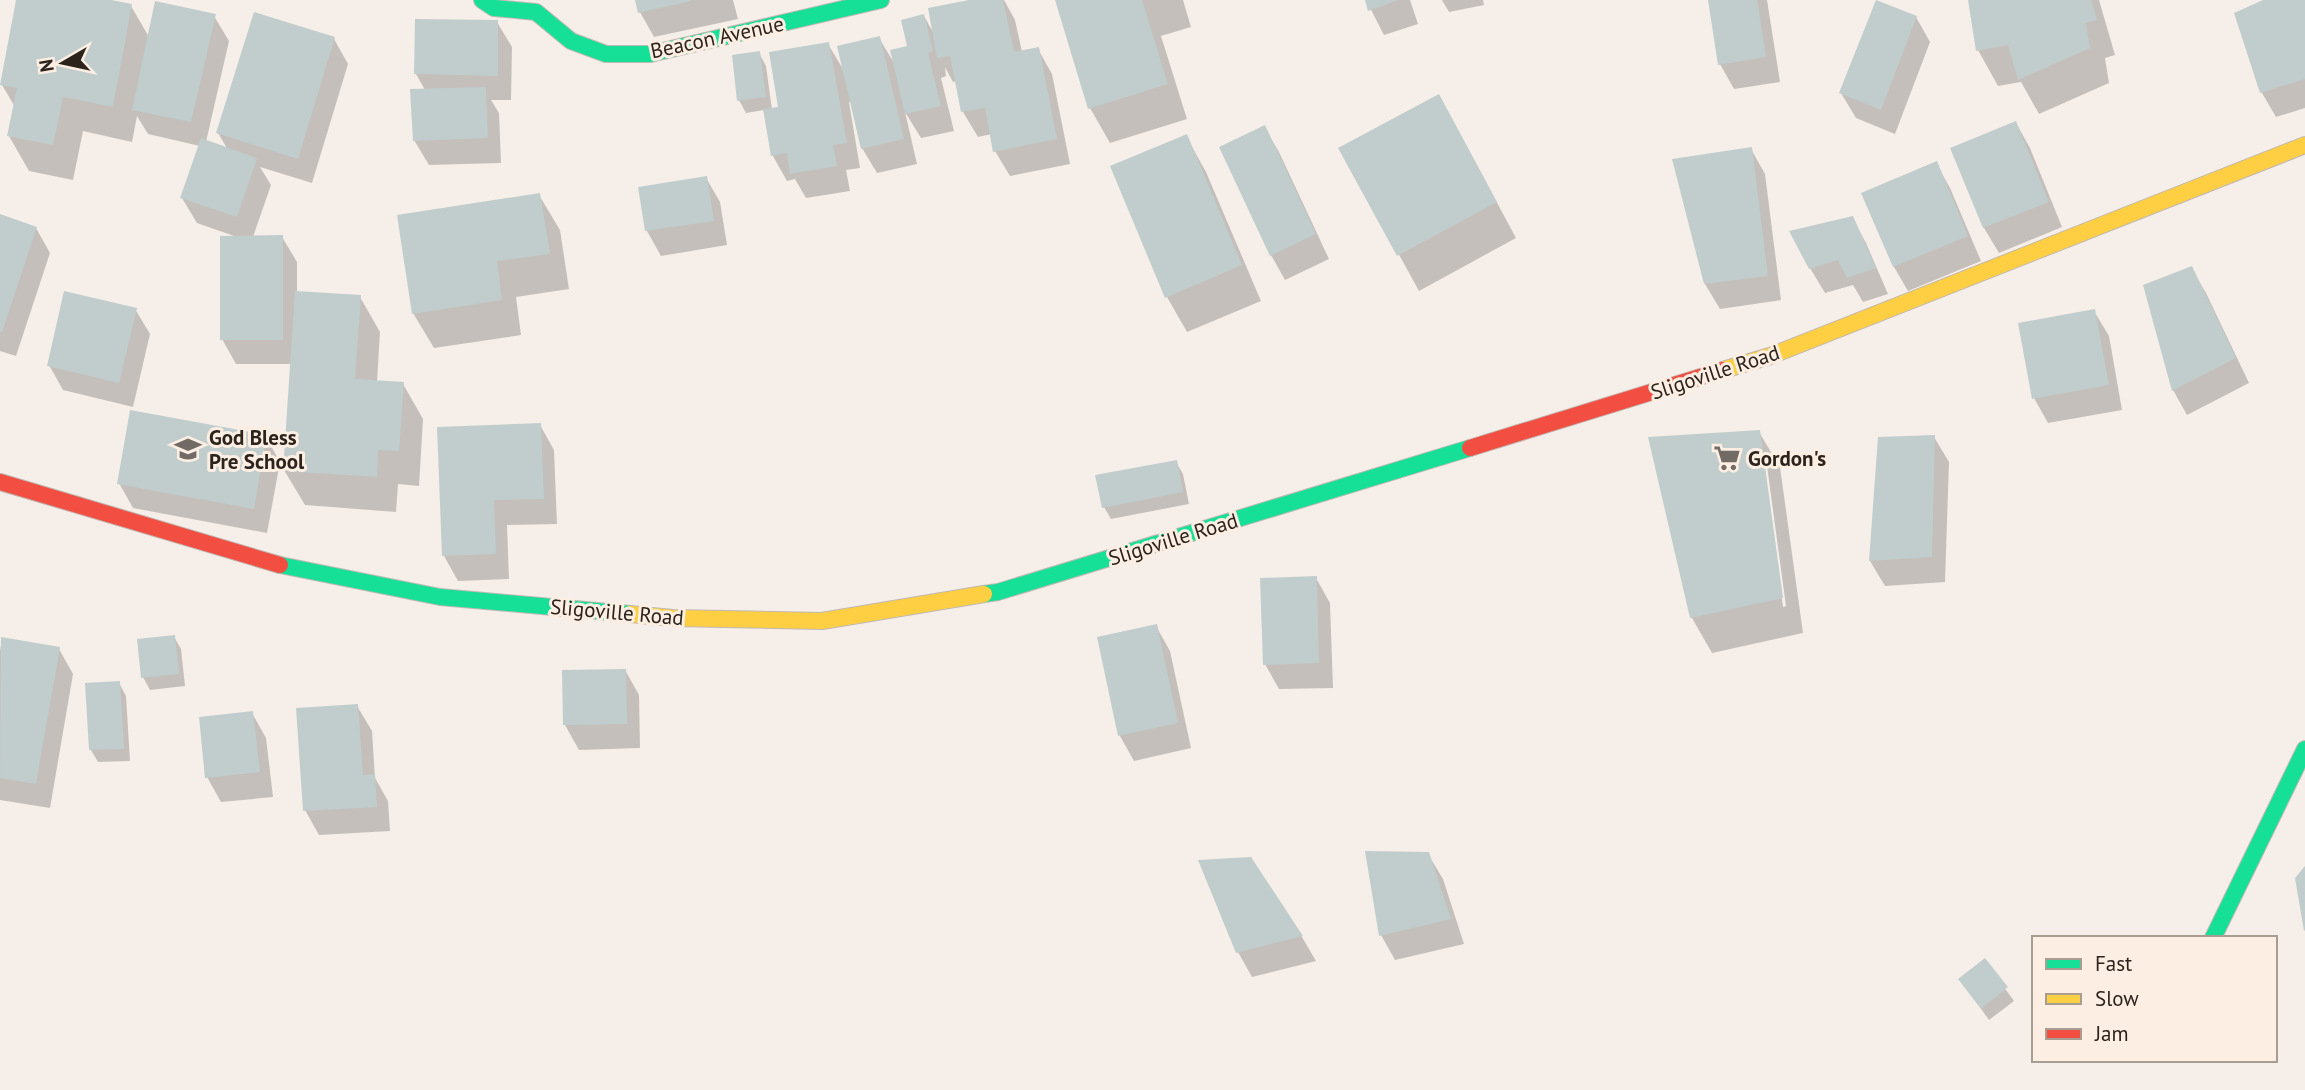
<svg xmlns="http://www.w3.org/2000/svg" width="2305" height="1090" font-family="'PT Sans',sans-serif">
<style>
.shadow{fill:#0003;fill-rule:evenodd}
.building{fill:#c0cdcc}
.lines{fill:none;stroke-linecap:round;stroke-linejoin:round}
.fast-casing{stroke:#c0b8b2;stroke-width:18}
.slow-casing{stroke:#c0b8b2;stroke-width:18}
.jam-casing{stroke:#c0b8b2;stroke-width:18}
.fast{stroke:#16e098;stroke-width:16}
.slow{stroke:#ffcf43;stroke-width:16}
.jam{stroke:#f24e42;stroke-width:16}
.labels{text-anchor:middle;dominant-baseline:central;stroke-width:6;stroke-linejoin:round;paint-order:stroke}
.street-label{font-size:21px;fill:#2b231c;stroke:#fceee3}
.poi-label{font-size:21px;font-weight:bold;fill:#2b231c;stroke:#fceee3;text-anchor:start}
</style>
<rect width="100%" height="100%" fill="#f6efe9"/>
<path class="shadow" d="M 18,0 L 104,0 L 131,6 L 149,37 L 214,16 L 229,41 L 206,142 L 228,150 L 218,133 L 334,39 L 348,64 L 312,183 L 260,167 L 271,185 L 253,237 L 282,237 L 297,262 L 297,293 L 360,297 L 380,332 L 377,382 L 403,384 L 423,419 L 419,486 L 398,484 L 396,512 L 305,505 L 284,470 L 292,364 L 236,364 L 222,339 L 237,237 L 197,223 L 182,198 L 200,146 L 148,134 L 137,116 L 132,142 L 83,131 L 73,180 L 29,171 L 9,136 L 15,107 L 2,85 Z
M 637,0 L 733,0 L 738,19 L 654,37 L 640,12 Z
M 977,0 L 1004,0 L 1015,20 L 1022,52 L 1038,49 L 1052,74 L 1070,164 L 1010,176 L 995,151 L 992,134 L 978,137 L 963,112 L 957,81 L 953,82 L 945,67 L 946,76 L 941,78 L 954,131 L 921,138 L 905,112 L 917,164 L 877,173 L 862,148 L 851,101 L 849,102 L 860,168 L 846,170 L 850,191 L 806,198 L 795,179 L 787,181 L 773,156 L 764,110 L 746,113 L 739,100 L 759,53 L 766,66 L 772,110 L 780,108 L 828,44 L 843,69 L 879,38 L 894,63 L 909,47 L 924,16 L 934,34 Z
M 1057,0 L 1183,0 L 1191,27 L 1161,36 L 1187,119 L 1110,143 L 1090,108 Z
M 1366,0 L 1410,0 L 1418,24 L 1384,35 Z
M 1442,0 L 1483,0 L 1484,5 L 1449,12 Z
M 1709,0 L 1767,0 L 1780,82 L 1734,89 L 1720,64 Z
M 1970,0 L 2099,0 L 2115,55 L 2105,58 L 2109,83 L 2039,114 L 2021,82 L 1998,86 L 1978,50 Z
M 2268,0 L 2305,0 L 2305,108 L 2276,117 L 2262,93 L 2236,14 Z
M 1916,17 L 1930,42 L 1895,134 L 1856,118 L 1841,93 Z
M 497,22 L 512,47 L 511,100 L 491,100 L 499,113 L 501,163 L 429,165 L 414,140 L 425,90 L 416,74 Z
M 2016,123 L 2030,148 L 2062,227 L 1999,253 L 1984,228 L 1952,149 Z
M 1264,127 L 1279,152 L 1329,259 L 1285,280 L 1271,255 Z
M 1459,132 L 1516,238 L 1419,291 L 1341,149 Z
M 1186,136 L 1206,172 L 1261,301 L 1187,332 L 1167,297 Z
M 1751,149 L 1765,174 L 1781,300 L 1720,309 L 1705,284 Z
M 1936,163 L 1950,188 L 1981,261 L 1908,291 L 1894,267 L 1863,194 Z
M 706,178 L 720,202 L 727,245 L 661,256 L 647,231 L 640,188 Z
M 539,195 L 560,230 L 569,289 L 516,297 L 521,335 L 434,348 L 413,313 Z
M 0,216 L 36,228 L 50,253 L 16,356 L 0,351 Z
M 1852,218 L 1866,243 L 1888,294 L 1863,302 L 1853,285 L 1825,293 L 1810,268 Z
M 2191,268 L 2206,293 L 2249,383 L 2187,415 L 2173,390 Z
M 135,309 L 150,334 L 133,407 L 63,390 L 49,365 Z
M 2094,311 L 2109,336 L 2122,410 L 2048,423 L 2034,398 Z
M 540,425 L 554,450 L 557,524 L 507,525 L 509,579 L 458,581 L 444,556 Z
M 1759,432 L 1780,467 L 1803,633 L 1712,653 L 1692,618 L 1650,438 ZM 1763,466 L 1767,466 L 1786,606 L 1783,607 Z
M 266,437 L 280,462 L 267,533 L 133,508 L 119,483 Z
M 1934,437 L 1949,462 L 1945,582 L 1885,586 L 1870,561 L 1880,439 Z
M 1176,462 L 1183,474 L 1189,504 L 1111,519 L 1104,507 Z
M 1316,578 L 1330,603 L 1333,688 L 1279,689 L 1265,664 Z
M 1156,626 L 1170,651 L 1191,748 L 1134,761 L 1120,736 Z
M 174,637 L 181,649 L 185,686 L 150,690 L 143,677 Z
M 2,639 L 59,649 L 73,674 L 50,808 L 0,800 L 0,651 Z
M 625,670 L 639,695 L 640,748 L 579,750 L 565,725 L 564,671 Z
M 119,683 L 126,696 L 130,761 L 98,762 L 91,750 Z
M 357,706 L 372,731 L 375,778 L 388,801 L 390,831 L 319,835 L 305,810 Z
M 252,713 L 266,738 L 273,797 L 221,802 L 207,777 Z
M 1428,854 L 1443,879 L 1464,944 L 1395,960 L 1381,935 Z
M 1250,859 L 1302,937 L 1316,961 L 1252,977 L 1238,952 Z
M 1985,961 L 2014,1001 L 1989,1020 L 1960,979 Z"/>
<path class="building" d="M 16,0 L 111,0 L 132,4 L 113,107 L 63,97 L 53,145 L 7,136 L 17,88 L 0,85 Z
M 635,0 L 691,0 L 691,1 L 638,13 Z
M 969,0 L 1003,0 L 1014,52 L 1039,47 L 1057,139 L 993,152 L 985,108 L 961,112 L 950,56 L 937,58 L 928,8 Z
M 1055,0 L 1142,0 L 1168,84 L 1088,109 Z
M 1365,0 L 1399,0 L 1368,11 Z
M 1708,0 L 1757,0 L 1766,57 L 1718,65 Z
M 1876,0 L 1917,16 L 1881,110 L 1839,93 Z
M 1968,0 L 2091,0 L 2097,20 L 2086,23 L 2090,48 L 2018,80 L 2008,45 L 1976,51 Z
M 2263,0 L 2305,0 L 2305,79 L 2260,93 L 2234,13 Z
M 155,1 L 216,14 L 191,122 L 132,110 Z
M 254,12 L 335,37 L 298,159 L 216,133 Z
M 924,14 L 933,51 L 928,53 L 941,106 L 905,114 L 890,50 L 907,46 L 901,20 Z
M 415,19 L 498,20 L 498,76 L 414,74 Z
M 880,36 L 904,139 L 861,149 L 837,46 Z
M 829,42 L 847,143 L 833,145 L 837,166 L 790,174 L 787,153 L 771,156 L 763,109 L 778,107 L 769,52 Z
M 760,51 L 766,97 L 737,101 L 732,55 Z
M 486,87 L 488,138 L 413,141 L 410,89 Z
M 1439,94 L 1497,202 L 1397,256 L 1338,148 Z
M 2016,121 L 2049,202 L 1983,228 L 1950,148 Z
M 1265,125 L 1316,234 L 1270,256 L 1219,147 Z
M 1187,134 L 1242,265 L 1165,298 L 1110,166 Z
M 201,138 L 257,158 L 237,217 L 180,198 Z
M 1752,147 L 1768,276 L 1704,284 L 1672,159 Z
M 1937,161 L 1968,236 L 1893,267 L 1861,193 Z
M 707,176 L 714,221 L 645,231 L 638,187 Z
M 540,193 L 550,254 L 497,261 L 502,300 L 412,314 L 397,215 Z
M 0,214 L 37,227 L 2,332 L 0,332 Z
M 1853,216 L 1876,268 L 1847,278 L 1838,260 L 1809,269 L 1789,231 Z
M 283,235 L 283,340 L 220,340 L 220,236 Z
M 2192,266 L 2236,358 L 2172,391 L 2143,285 Z
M 64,291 L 137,308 L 119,383 L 47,366 Z
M 295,291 L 361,295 L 355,379 L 404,382 L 399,451 L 378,450 L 377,477 L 283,471 Z
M 2095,309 L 2109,385 L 2032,399 L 2018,323 Z
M 130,410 L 267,435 L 254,509 L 117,484 Z
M 541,423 L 544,499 L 494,500 L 496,554 L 442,556 L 437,427 Z
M 1760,430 L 1783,598 L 1690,618 L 1648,437 Z
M 1935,435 L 1932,557 L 1869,561 L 1878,437 Z
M 1177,460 L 1183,492 L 1102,508 L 1095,475 Z
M 1317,576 L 1319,663 L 1263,665 L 1260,578 Z
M 1157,624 L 1178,723 L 1118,736 L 1097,637 Z
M 175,635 L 179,674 L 141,678 L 137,639 Z
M 1,637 L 60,647 L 36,784 L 0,778 Z
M 626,669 L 627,724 L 563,725 L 562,670 Z
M 120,681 L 124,749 L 89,750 L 85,683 Z
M 358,704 L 363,775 L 375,774 L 377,807 L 303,811 L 296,708 Z
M 253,711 L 260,772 L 205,778 L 199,717 Z
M 1365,851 L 1429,852 L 1451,919 L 1379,936 Z
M 1251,857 L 1303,936 L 1236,953 L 1198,860 Z
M 2305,866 L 2305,930 L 2304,931 L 2295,878 Z
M 1985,958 L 2008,987 L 1981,1009 L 1958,979 Z"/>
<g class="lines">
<g class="fast-casing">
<path id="fast" d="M 482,0 L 494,8 L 536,12 L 571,41 L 606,54 L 650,54 L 881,0
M 280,565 L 440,597 L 630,614
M 984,594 L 998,592 L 1470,448
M 2213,938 L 2305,749"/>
</g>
<g class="slow-casing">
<path id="slow" d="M 1723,370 L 1770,356 L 2305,145
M 630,614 L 673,618 L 822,621 L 984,594"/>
</g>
<g class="jam-casing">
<path id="jam" d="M 1470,448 L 1723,370
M 0,482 L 280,565"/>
</g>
<use href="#fast" class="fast"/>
<use href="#slow" class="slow"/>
<use href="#jam" class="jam"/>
</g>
<defs>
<g id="school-bare" transform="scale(2.1)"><path d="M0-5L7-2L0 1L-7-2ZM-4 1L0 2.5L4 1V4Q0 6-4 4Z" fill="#726a64" stroke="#fceee3" stroke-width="2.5" paint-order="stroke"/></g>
<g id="supermarket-bare" transform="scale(2.1)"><path d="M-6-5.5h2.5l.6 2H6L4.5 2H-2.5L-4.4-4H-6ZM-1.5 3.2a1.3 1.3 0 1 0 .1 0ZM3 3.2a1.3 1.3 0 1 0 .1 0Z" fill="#726a64" stroke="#fceee3" stroke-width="2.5" paint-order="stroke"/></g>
</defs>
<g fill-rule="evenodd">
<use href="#school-bare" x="188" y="449"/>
<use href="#supermarket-bare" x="1727" y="458"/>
</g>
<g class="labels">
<g class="street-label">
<text transform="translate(717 37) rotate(-12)">Beacon Avenue</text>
<text transform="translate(1715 372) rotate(-18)">Sligoville Road</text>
<text transform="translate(1173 539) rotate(-17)">Sligoville Road</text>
<text transform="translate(617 612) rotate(5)">Sligoville Road</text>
</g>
<g class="poi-label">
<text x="209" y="437">God Bless<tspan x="209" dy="24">Pre School</tspan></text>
<text x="1748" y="458">Gordon's</text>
</g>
</g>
<rect x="2032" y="936" width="245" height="126" fill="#fceee3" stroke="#a89d93" stroke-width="2"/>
<rect x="2046" y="959" width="35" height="10" fill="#16e098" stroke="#a89d93" stroke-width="2"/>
<text x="2095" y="971" font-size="21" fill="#2b231c">Fast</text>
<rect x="2046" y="994" width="35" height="10" fill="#ffcf43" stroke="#a89d93" stroke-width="2"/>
<text x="2095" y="1006" font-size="21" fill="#2b231c">Slow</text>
<rect x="2046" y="1029" width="35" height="10" fill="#f24e42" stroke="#a89d93" stroke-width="2"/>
<text x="2095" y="1041" font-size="21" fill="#2b231c">Jam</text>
<g transform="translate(63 63) rotate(261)" stroke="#fceee3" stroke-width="5" paint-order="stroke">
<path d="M0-5L12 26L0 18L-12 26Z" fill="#2b231c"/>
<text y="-10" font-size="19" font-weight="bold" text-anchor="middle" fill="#2b231c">N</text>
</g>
</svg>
